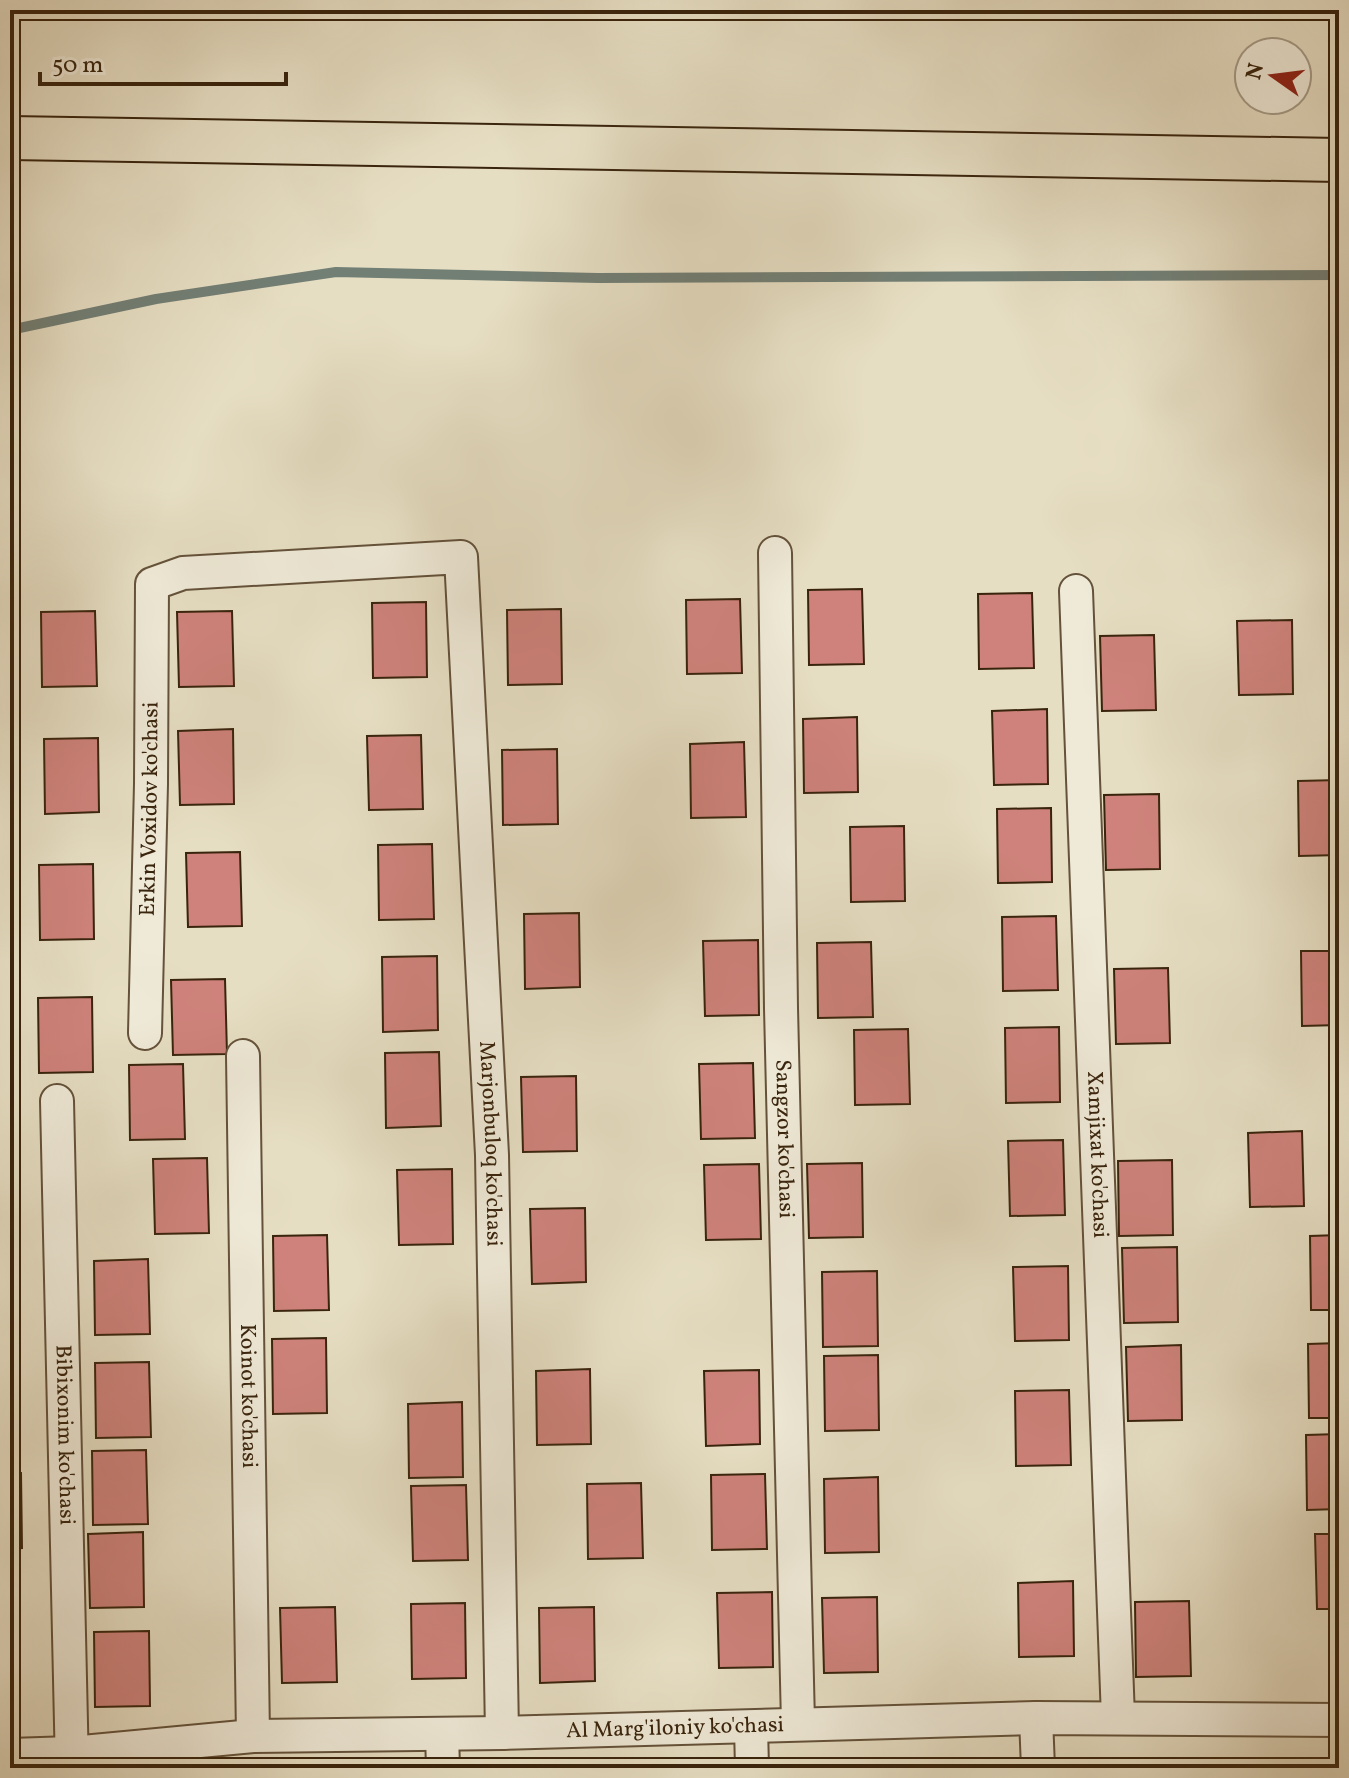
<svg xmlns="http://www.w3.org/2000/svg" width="1349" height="1778" font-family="Vollkorn,serif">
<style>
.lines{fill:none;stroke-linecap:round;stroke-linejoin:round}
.stream{stroke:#727f75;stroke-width:10}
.building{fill:#ce827b;stroke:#39240d;stroke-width:2}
.minor-casing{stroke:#64523a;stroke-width:36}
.major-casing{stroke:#39240d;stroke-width:46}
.minor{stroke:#efead8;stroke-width:32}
.major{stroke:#e6dec3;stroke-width:42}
.labels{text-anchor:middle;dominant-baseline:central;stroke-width:6;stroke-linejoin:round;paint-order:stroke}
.street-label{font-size:22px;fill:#39240d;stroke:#efead8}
</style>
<rect width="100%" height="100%" fill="#e6dec3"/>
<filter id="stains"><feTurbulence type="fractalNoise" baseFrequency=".0025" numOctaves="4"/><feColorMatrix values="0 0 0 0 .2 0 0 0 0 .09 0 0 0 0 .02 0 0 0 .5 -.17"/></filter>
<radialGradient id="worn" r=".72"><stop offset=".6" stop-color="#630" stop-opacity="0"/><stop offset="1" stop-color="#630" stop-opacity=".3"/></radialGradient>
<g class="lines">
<path class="stream" d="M 10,330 L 156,299 L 336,272 L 598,278 L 1339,275"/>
</g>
<path class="building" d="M 862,589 L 864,664 L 809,665 L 808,590 Z
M 1032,593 L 1034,668 L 979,669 L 978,594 Z
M 740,599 L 742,673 L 687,674 L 686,600 Z
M 426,602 L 427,677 L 373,678 L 372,603 Z
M 561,609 L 562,684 L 508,685 L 507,610 Z
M 95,611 L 97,686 L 42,687 L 41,612 Z
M 232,611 L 234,686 L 179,687 L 177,612 Z
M 1292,620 L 1293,694 L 1239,695 L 1237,621 Z
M 1154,635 L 1156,710 L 1102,711 L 1100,636 Z
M 1047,709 L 1048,784 L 994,785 L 992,711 Z
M 857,717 L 858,792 L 804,793 L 803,719 Z
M 233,729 L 234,804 L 180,805 L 178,731 Z
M 421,735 L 423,809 L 369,810 L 367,736 Z
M 98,738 L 99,812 L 45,814 L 44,739 Z
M 744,742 L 746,817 L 691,818 L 690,744 Z
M 557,749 L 558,824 L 503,825 L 502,750 Z
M 1339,780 L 1339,855 L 1299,856 L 1298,781 Z
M 1159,794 L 1160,869 L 1106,870 L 1104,795 Z
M 1051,808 L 1052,882 L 998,883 L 997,809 Z
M 904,826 L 905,901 L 851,902 L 850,827 Z
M 432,844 L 434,919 L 379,920 L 378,845 Z
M 240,852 L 242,926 L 188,927 L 186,853 Z
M 93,864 L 94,939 L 40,940 L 39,865 Z
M 579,913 L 580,987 L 525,989 L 524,914 Z
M 1056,916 L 1058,990 L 1003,991 L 1002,917 Z
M 758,940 L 759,1015 L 705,1016 L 703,941 Z
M 871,942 L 873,1017 L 818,1018 L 817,943 Z
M 1301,951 L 1339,951 L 1339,1025 L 1302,1026 Z
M 437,956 L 438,1030 L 383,1032 L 382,957 Z
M 1168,968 L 1170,1043 L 1116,1044 L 1114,969 Z
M 225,979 L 227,1054 L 173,1055 L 171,980 Z
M 92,997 L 93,1072 L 39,1073 L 38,998 Z
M 1059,1027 L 1060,1102 L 1006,1103 L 1005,1028 Z
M 908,1029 L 910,1104 L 855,1105 L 854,1030 Z
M 439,1052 L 441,1126 L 386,1128 L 385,1053 Z
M 753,1063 L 755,1138 L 701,1139 L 699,1064 Z
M 183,1064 L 185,1139 L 130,1140 L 129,1065 Z
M 576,1076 L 577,1151 L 523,1152 L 521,1077 Z
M 1302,1131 L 1304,1206 L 1250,1207 L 1248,1133 Z
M 1063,1140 L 1065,1215 L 1010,1216 L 1008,1141 Z
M 207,1158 L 209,1233 L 155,1234 L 153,1159 Z
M 1172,1160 L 1173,1235 L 1119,1236 L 1118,1161 Z
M 862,1163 L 863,1237 L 809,1238 L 807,1164 Z
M 759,1164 L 761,1239 L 706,1240 L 704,1165 Z
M 452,1169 L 453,1244 L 399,1245 L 397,1170 Z
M 585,1208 L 586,1282 L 532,1284 L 530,1209 Z
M 327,1235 L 329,1310 L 274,1311 L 273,1236 Z
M 1339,1235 L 1339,1310 L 1311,1310 L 1310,1236 Z
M 1177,1247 L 1178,1322 L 1124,1323 L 1122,1248 Z
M 148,1259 L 150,1334 L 95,1335 L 94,1261 Z
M 1068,1266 L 1069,1340 L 1015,1341 L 1013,1267 Z
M 877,1271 L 878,1346 L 823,1347 L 822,1272 Z
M 326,1338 L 327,1413 L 273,1414 L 272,1339 Z
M 1339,1343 L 1339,1418 L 1309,1418 L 1308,1344 Z
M 1181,1345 L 1182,1420 L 1128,1421 L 1126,1347 Z
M 878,1355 L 879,1430 L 825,1431 L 824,1356 Z
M 149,1362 L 151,1437 L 96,1438 L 95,1363 Z
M 590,1369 L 591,1444 L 537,1445 L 536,1371 Z
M 759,1370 L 760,1444 L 706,1446 L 704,1371 Z
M 1069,1390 L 1071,1465 L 1016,1466 L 1015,1391 Z
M 462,1402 L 463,1477 L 409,1478 L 408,1404 Z
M 1339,1434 L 1339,1509 L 1307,1510 L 1306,1435 Z
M 146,1450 L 148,1524 L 93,1525 L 92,1451 Z
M 21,1473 L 22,1548 L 10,1549 L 10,1474 Z
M 765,1474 L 767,1549 L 712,1550 L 711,1475 Z
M 878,1477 L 879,1552 L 825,1553 L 824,1479 Z
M 641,1483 L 643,1558 L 588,1559 L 587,1484 Z
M 466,1485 L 468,1560 L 413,1561 L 411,1486 Z
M 143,1532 L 144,1607 L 90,1608 L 88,1534 Z
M 1315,1534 L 1339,1534 L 1339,1609 L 1317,1609 Z
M 1073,1581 L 1074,1656 L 1019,1657 L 1018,1583 Z
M 772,1592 L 773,1667 L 719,1668 L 717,1593 Z
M 877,1597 L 878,1672 L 824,1673 L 822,1598 Z
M 1189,1601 L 1191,1676 L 1136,1677 L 1135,1602 Z
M 465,1603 L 466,1678 L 412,1679 L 411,1604 Z
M 335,1607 L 337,1682 L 282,1683 L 280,1608 Z
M 594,1607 L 595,1681 L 540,1683 L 539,1608 Z
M 149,1631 L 150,1706 L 95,1707 L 94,1632 Z
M 1137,1761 L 1137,1768 L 1083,1768 L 1083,1762 Z"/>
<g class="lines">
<g class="minor-casing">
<g id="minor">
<path id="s1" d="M 775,553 L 781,1008 L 798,1723"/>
<path id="s2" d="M 1076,591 L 1118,1718"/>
<path id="s3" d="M 145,1033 L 151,784 L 152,584 L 183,573 L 461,557 L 492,1155 L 502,1733"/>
<path id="s4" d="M 243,1056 L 253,1736"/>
<path id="s5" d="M 57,1101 L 72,1768"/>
<path d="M 1036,1718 L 1038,1768"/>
<path d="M 751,1727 L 752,1768"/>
<path d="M 442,1734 L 443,1768"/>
<path id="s6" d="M 10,1755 L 72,1753 L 253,1736 L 502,1733 L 1036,1718 L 1339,1720"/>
</g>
</g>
<g class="major-casing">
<path id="major" d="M 10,138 L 1339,160"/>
</g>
<use href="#minor" class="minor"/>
<use href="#major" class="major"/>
</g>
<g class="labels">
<g class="street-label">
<text stroke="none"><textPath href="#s3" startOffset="224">Erkin Voxidov ko'chasi</textPath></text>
<text stroke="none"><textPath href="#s1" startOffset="586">Sangzor ko'chasi</textPath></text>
<text stroke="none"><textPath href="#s3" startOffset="1348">Marjonbuloq ko'chasi</textPath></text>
<text stroke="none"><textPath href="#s2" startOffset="564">Xamjixat ko'chasi</textPath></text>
<text stroke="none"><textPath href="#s4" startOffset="340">Koinot ko'chasi</textPath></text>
<text stroke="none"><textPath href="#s5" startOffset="334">Bibixonim ko'chasi</textPath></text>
<text stroke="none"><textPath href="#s6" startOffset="666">Al Marg'iloniy ko'chasi</textPath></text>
</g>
</g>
<rect width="1349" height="1778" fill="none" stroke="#e6dec3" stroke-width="40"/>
<rect x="12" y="12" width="1325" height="1754" fill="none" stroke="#39240d" stroke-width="4"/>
<rect x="20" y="20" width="1309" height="1738" fill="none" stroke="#39240d" stroke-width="2"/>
<g transform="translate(1273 76) rotate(284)"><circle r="38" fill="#efead8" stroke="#a69b87" stroke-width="2"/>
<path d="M0-6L14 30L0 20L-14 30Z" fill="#8f2418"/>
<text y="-12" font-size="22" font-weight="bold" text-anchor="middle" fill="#39240d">N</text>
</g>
<path d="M40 72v12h246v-12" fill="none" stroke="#39240d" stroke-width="4"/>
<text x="52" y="72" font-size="24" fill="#39240d" stroke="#efead8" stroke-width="6" paint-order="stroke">50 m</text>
<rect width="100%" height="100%" filter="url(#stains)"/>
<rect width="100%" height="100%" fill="url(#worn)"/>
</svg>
